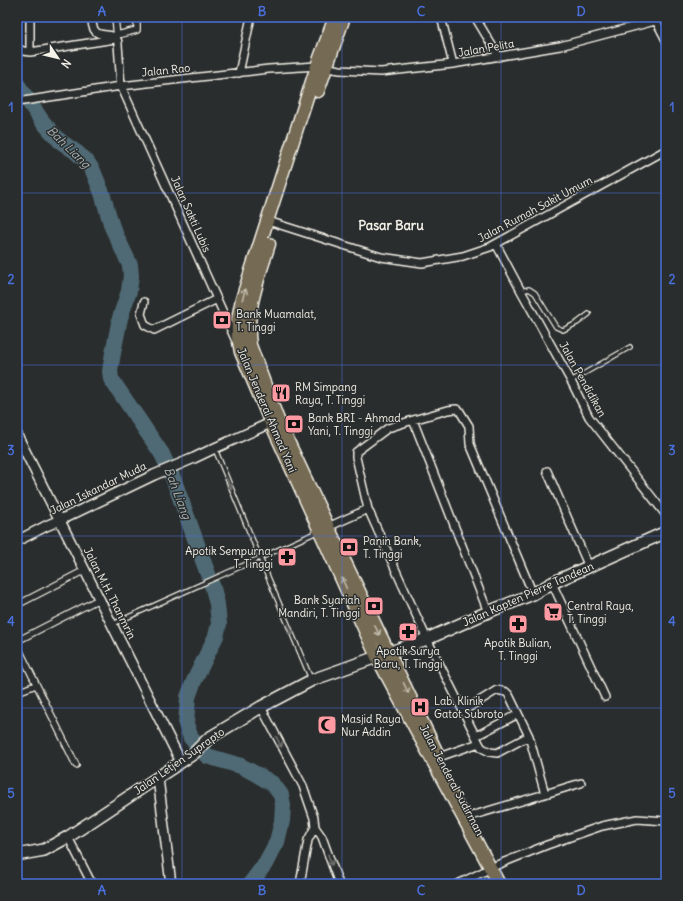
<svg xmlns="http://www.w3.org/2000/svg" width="683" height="901" font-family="Delius,sans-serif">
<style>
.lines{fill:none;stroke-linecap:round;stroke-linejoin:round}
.river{stroke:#4f6a74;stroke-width:16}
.service-casing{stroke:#f4f1e8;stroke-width:6}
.pedestrian-casing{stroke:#f4f1e8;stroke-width:8}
.minor-casing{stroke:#f4f1e8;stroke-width:10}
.tertiary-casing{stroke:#f4f1e8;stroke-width:12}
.secondary-casing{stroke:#f4f1e8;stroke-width:14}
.primary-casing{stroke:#f4f1e8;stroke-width:15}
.service{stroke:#2a2d2e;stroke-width:3.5}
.pedestrian{stroke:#2a2d2e;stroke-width:5.5}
.minor{stroke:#2a2d2e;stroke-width:7}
.tertiary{stroke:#2a2d2e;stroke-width:9}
.secondary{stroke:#2a2d2e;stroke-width:11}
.primary{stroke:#756b52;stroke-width:12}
.oneway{stroke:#c1bbac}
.oneway2{stroke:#71726f}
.grid{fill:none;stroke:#486fdb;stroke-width:1;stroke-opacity:0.55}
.labels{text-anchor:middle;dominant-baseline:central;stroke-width:3;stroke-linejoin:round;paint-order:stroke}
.street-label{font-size:11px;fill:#f4f1e8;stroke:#2a2d2e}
.poi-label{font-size:11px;fill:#f4f1e8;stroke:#2a2d2e;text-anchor:start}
.water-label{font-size:12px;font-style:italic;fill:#aab4b4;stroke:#2a2d2e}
.quarter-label{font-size:13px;font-weight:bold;fill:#f4f1e8;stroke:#2a2d2e}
.neatline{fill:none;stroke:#486fdb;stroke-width:1.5}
.grid-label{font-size:13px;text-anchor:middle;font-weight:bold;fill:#486fdb}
</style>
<rect width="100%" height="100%" fill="#2a2d2e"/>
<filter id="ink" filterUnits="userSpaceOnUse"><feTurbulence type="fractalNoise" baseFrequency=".025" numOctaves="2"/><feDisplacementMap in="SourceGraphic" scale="8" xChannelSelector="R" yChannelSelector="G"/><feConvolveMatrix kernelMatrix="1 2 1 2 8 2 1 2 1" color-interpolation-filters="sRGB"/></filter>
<g filter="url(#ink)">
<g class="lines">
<path class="river" d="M 17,84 L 42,121 L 60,141 L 76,152 L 87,162 L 93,171 L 102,193 L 112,227 L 130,265 L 131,276 L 129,291 L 120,318 L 113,353 L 110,371 L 111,379 L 162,454 L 173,478 L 213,588 L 217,604 L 219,624 L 216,636 L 194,681 L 188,697 L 186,724 L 191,738 L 207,756 L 241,766 L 256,774 L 273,784 L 281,795 L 283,805 L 282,821 L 277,842 L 265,864 L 250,884"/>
<g class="service-casing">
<path id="service" d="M 521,291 L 529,289 L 535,293 L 556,327 L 563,330 L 577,323 L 589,314
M 571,381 L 630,347
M 215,449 L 260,558 L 311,679
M 113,624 C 181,593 250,563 319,531"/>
</g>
<g class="pedestrian-casing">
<path id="pedestrian" d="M 115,17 L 117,38
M 113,36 L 137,30 L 137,17
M 17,605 L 85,570
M 17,641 L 99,599
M 17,645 L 76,765
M 17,692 L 36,685"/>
</g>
<g class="minor-casing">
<path id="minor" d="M 92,17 C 92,20 92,24 93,27 C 97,39 110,32 116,38 C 117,39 118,42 118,44 L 121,86 L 235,339
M 441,17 L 453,64
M 475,17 L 499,57
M 654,17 L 666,40
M 17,48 L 23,51 L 30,52 L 115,39
M 30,52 L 30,17
M 239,73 L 251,17
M 17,102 L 121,86 L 269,69 L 317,66 L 340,70 L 381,72 L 453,64 L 560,46 L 655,21
M 268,221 L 381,257 L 422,263 L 463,256 L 490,247 L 666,150
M 496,244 L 521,291 L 571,381 L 589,417 L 666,515
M 144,302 L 141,314 L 145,325 L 154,330 L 217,299
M 413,420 L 488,612
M 547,471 L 589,567
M 328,527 L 368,509
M 552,583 L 605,697
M 261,707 L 303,786 L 314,818 L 315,827 L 322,837 L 339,884
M 463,711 L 497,690 L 506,692 L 509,695 L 529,736 L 497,753 L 490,752 L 482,748 L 479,743
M 476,736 L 518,714
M 439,757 L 479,743 L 427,639 L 368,509 L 356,457 L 356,452 L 388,428 L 413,420 L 448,410 L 456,409 L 459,410 L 469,426 L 470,444 L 533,594
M 545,794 L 581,783
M 471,816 L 545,794 L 529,736
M 68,837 L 92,884
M 497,865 L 547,845 L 602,826 L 637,819 L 666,821
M 300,884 L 308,840 L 315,827
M 458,884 L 491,868"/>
</g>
<g class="tertiary-casing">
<path id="tertiary" d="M 17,435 L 181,762
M 17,541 L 46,526 L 60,520 L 154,475 L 194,458 L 215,448 L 277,420
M 158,778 L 171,884"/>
</g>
<g class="secondary-casing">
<path id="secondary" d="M 17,855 L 22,854 L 44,850 L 68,837 L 193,754 L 209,738 L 261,707 L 312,680 L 427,639 L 488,612 L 533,594 L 552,583 L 666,532"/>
</g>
<g class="primary-casing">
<path id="primary" d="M 335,17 L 317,66 L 242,299 L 238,319 L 238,337 L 241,352 L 271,423 L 377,657 L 499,884
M 318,91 L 344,17
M 269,244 C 259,277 245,311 250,345 L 278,420 L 328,527 L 438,755"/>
</g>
<use href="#service" class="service"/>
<use href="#pedestrian" class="pedestrian"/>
<use href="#minor" class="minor"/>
<use href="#tertiary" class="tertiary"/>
<use href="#secondary" class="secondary"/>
<use href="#primary" class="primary"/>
</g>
<defs><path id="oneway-shaft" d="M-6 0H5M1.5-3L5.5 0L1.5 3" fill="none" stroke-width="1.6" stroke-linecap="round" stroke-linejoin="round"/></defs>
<g class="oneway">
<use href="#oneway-shaft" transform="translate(244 294) rotate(-73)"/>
<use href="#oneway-shaft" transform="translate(344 583) rotate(-114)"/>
<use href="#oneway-shaft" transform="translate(377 630) rotate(64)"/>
<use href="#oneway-shaft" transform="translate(406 688) rotate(64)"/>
</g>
<g class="oneway2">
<use href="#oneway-shaft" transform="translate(229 484) rotate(68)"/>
<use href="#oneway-shaft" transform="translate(290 630) rotate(67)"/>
<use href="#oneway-shaft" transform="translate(279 742) rotate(62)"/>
<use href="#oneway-shaft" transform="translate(330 860) rotate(70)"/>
</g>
</g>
<path class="grid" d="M 182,17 L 182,884M 342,17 L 342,884M 501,17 L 501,884M 17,193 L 666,193M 17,365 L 666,365M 17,536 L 666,536M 17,708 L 666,708"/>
<defs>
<g id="bank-square" transform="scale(1)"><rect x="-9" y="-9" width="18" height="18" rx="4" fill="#ff9aa2" stroke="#2a2d2e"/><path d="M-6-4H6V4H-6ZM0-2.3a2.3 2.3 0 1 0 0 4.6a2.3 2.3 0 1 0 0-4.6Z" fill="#111"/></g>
<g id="restaurant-square" transform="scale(1)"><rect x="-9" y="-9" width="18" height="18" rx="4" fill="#ff9aa2" stroke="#2a2d2e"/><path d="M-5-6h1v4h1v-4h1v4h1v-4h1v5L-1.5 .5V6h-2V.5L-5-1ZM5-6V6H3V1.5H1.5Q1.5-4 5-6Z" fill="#111"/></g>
<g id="pharmacy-square" transform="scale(1)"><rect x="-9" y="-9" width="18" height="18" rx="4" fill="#ff9aa2" stroke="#2a2d2e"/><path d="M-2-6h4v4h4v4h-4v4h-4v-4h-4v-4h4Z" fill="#111"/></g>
<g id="supermarket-square" transform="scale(1)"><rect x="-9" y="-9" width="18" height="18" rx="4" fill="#ff9aa2" stroke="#2a2d2e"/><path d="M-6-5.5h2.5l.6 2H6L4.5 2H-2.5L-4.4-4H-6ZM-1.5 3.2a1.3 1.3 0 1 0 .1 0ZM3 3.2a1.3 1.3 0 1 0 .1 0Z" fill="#111"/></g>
<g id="hospital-square" transform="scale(1)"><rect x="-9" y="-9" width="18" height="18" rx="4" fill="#ff9aa2" stroke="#2a2d2e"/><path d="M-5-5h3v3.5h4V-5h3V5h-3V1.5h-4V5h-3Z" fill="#111"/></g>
<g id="mosque-square" transform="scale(1)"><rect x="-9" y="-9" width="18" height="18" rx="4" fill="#ff9aa2" stroke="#2a2d2e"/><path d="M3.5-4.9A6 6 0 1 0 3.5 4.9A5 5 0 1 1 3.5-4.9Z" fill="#111"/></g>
</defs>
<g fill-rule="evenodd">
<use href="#bank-square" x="222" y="320"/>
<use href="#restaurant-square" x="281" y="393"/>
<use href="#bank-square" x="294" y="424"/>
<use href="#bank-square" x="349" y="547"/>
<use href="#pharmacy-square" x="287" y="557"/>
<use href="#bank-square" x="374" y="606"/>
<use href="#supermarket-square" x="553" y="612"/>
<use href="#pharmacy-square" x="518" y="624"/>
<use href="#pharmacy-square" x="408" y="632"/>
<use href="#hospital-square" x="420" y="707"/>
<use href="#mosque-square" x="327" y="725"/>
</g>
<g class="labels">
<g class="street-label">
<text transform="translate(486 48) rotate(-10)">Jalan Pelita</text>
<text transform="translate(166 70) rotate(-6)">Jalan Rao</text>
<text transform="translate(535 209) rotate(-28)">Jalan Rumah Sakit Umum</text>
<text transform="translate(191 214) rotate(66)">Jalan Sakti Lubis</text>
<text transform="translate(583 379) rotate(61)">Jalan Pendidikan</text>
<text transform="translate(267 410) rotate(67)">Jalan Jenderal Ahmad Yani</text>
<text transform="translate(98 488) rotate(-26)">Jalan Iskandar Muda</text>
<text transform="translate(110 593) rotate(63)">Jalan M.H. Thanmrin</text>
<text transform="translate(528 594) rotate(-24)">Jalan Kapten Pierre Tandean</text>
<text transform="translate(179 761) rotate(-35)">Jalan Letjen Suprapto</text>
<text transform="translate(452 780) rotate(62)">Jalan Jenderal Sudirman</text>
</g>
<g class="poi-label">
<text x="236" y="314">Bank Muamalat,<tspan x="236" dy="13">T. Tinggi</tspan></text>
<text x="295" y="387">RM Simpang<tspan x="295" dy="13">Raya, T. Tinggi</tspan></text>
<text x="308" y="418">Bank BRI - Ahmad<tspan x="308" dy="13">Yani, T. Tinggi</tspan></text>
<text x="363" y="541">Panin Bank,<tspan x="363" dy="13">T. Tinggi</tspan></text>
<text x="273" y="551" text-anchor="end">Apotik Sempurna,<tspan x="273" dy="13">T. Tinggi</tspan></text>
<text x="360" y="600" text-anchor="end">Bank Syariah<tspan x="360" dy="13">Mandiri, T. Tinggi</tspan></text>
<text x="567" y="606">Central Raya,<tspan x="567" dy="13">T. Tinggi</tspan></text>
<text x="518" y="643" text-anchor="middle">Apotik Bulian,<tspan x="518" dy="13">T. Tinggi</tspan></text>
<text x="408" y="651" text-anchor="middle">Apotik Surya<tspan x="408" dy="13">Baru, T. Tinggi</tspan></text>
<text x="434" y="701">Lab. Klinik<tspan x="434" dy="13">Gatot Subroto</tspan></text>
<text x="341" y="719">Masjid Raya<tspan x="341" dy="13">Nur Addin</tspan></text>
</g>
<g class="water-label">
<text transform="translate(69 147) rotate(44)">Bah Liang</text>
<text transform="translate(178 493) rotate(69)">Bah Liang</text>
</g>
<g class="quarter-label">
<text x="391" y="225">Pasar Baru</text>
</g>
</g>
<rect width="683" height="901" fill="none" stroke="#2a2d2e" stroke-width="44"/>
<g transform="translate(58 58) rotate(125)" stroke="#2a2d2e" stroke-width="3" paint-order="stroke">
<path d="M0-3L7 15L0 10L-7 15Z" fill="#f4f1e8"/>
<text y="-6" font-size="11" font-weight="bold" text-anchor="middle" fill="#f4f1e8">N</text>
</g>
<rect x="22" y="22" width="639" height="857" class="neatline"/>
<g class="grid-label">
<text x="102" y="16">A</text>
<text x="262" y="16">B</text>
<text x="421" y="16">C</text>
<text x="581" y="16">D</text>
<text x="11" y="112">1</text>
<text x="672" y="112">1</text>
<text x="11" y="284">2</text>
<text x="672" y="284">2</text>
<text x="11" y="455">3</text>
<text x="672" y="455">3</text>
<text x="11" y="626">4</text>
<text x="672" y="626">4</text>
<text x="11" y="798">5</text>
<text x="672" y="798">5</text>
<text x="102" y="895">A</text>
<text x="262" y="895">B</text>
<text x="421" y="895">C</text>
<text x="581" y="895">D</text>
</g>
</svg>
